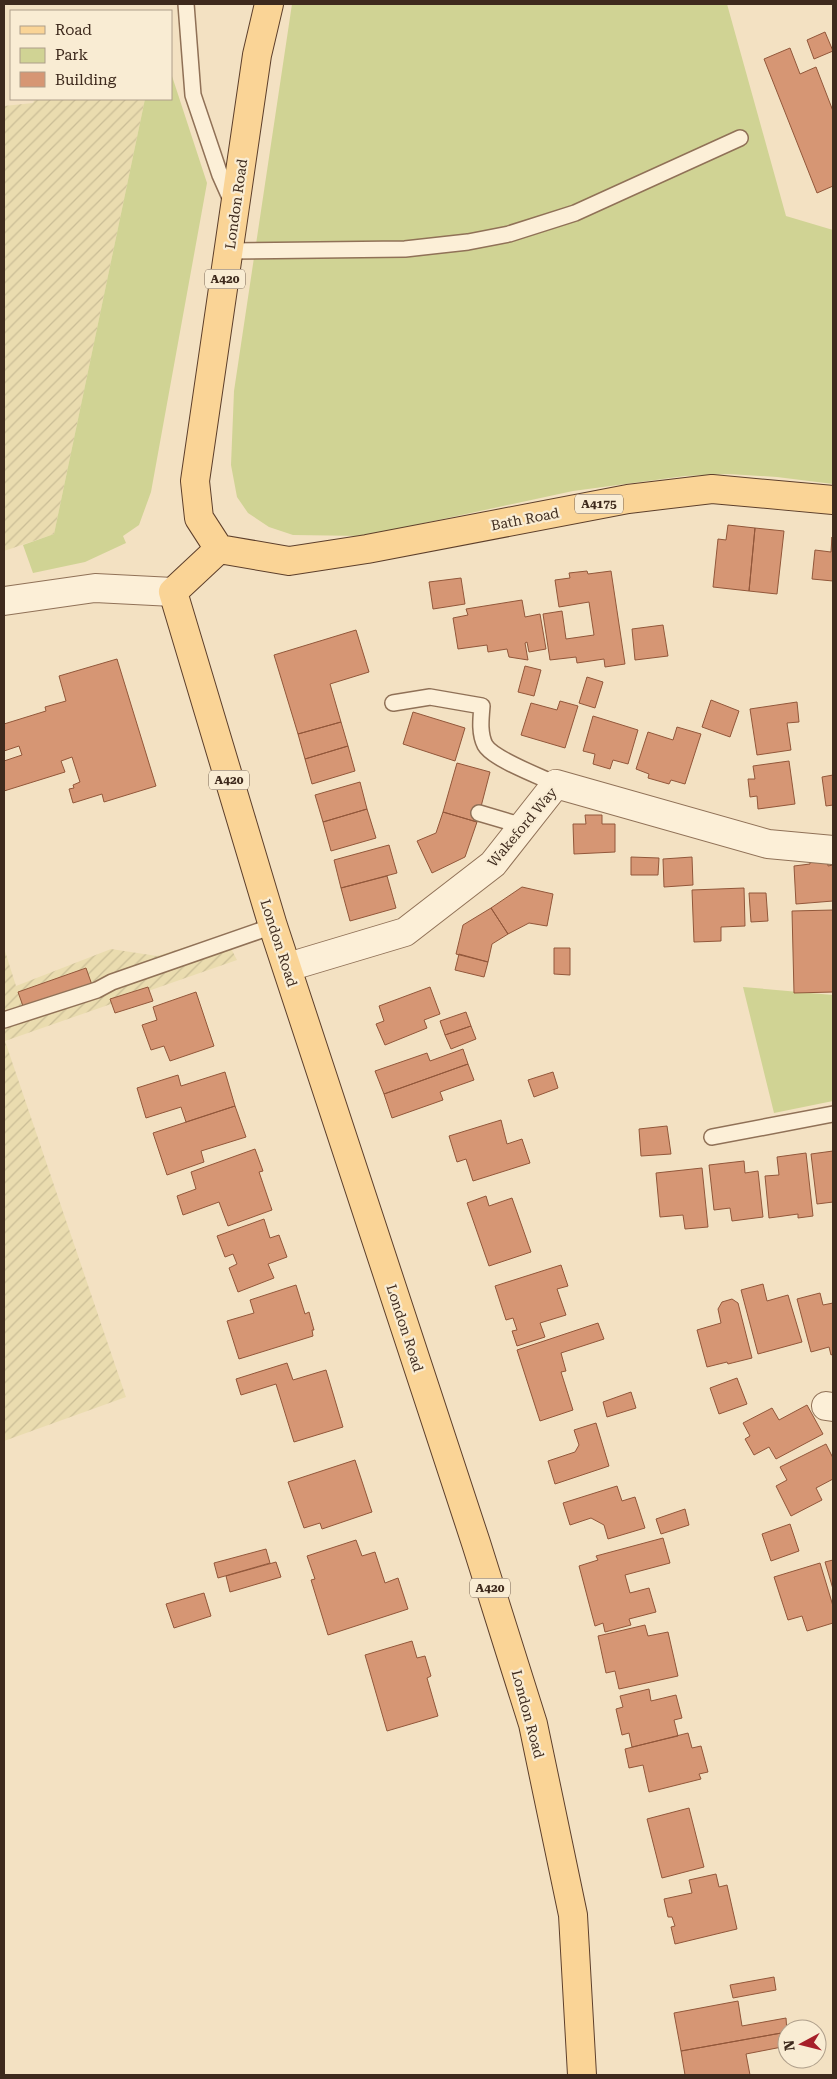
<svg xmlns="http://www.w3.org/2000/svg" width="837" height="2079" font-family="'Roboto Serif',serif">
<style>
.farmland{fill:url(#farmland-furrows)}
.green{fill:#d0d394}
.building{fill:#d69674;stroke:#92573a}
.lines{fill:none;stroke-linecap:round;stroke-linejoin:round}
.service-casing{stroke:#907157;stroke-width:18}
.minor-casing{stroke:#907157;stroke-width:30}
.tertiary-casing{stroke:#907157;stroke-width:30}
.primary-casing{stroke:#5d3f2b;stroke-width:30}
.service{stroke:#fcefd7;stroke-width:15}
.minor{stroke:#fcefd7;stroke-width:28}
.tertiary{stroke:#fcefd7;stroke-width:28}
.primary{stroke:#fad496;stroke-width:28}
.labels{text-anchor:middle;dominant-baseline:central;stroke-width:4.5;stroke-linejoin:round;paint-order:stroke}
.shield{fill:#f9ecd3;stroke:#766454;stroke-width:1}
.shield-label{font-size:12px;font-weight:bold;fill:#3e2a1d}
.street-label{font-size:14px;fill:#3e2a1d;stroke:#f9ecd3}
</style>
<defs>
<pattern id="farmland-furrows" width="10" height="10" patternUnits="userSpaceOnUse" patternTransform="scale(1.25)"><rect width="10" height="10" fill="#eadcaf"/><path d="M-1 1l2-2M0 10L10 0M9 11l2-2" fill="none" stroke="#cabd96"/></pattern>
</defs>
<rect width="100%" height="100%" fill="#f3e1c2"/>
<path class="farmland" d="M 35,99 L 145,99 L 54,534 L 4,551 L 4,106 L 33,103 Z
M 224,935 L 237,960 L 5,1041 L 126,1397 L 4,1441 L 4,948 L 16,986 L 111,949 L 157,956 Z"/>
<path class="green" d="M 292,4 L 727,4 L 786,216 L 833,230 L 833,484 L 777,477 L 728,474 L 685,476 L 573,491 L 364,536 L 293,535 L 269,527 L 248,513 L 237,497 L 231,465 L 234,391 Z
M 171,73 L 207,183 L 151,492 L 139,525 L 123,536 L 126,543 L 85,562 L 33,573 L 23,545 L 54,534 L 145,99 L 171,99 Z
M 743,987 L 833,995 L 833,1101 L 774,1113 Z"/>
<path class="building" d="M 825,32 L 833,51 L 814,59 L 807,40 Z
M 790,48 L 800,74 L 816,67 L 833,111 L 833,186 L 817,193 L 764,59 Z
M 728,525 L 755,528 L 749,591 L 713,587 L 718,539 L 726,540 Z
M 755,528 L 784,531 L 777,594 L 749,591 Z
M 832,537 L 833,581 L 812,579 L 815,550 L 831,552 Z
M 587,571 L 588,574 L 611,571 L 625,664 L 605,667 L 604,659 L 577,663 L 576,657 L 550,660 L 543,614 L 562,611 L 566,639 L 594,635 L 589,602 L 559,607 L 555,580 L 570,578 L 569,573 Z
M 461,578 L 465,604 L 433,609 L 429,582 Z
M 522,600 L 525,617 L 540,614 L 546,649 L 529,652 L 527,642 L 525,643 L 528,660 L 509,657 L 507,649 L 488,652 L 487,645 L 458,649 L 453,618 L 468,615 L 466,609 Z
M 663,625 L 668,656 L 635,660 L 632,629 Z
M 356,630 L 369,672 L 330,684 L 341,722 L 298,734 L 274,655 Z
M 117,659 L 156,786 L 104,802 L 102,794 L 73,803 L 69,789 L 74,788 L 73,785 L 80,782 L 72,757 L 61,761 L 65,772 L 4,791 L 4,761 L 22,755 L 19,746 L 4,751 L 4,724 L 46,711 L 45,707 L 66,701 L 59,676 Z
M 525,666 L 541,670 L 534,696 L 518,692 Z
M 587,677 L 603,682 L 595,708 L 579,703 Z
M 711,700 L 739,711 L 730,737 L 702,727 Z
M 560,701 L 578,706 L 565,748 L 521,735 L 531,703 L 557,710 Z
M 797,702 L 799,722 L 787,723 L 791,750 L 757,755 L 750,709 Z
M 413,712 L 465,728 L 455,761 L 403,744 Z
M 593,716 L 638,730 L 628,764 L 613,760 L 610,769 L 593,764 L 595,754 L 583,751 Z
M 341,722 L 348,746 L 305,759 L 298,734 Z
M 677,727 L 701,734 L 685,784 L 671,780 L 669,784 L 648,778 L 649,774 L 636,769 L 648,732 L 673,740 Z
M 348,746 L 355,771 L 312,784 L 305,759 Z
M 789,761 L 795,804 L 758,809 L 757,796 L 750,797 L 748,779 L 755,779 L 753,766 Z
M 457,763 L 490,772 L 477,822 L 443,812 Z
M 833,775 L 833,805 L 826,806 L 822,777 Z
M 360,782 L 367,809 L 323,822 L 315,795 Z
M 367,809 L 376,838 L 331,851 L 323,822 Z
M 443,812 L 477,822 L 465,857 L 432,873 L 417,841 L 436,833 Z
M 585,815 L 602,815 L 602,824 L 615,824 L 615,852 L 574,854 L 573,824 L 586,824 Z
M 389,845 L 397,873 L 341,888 L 334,860 Z
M 631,857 L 659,858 L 658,875 L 631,875 Z
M 692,857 L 693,885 L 664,887 L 663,859 Z
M 828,858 L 828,866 L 833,865 L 833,901 L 796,904 L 794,866 L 810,864 L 810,859 Z
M 387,876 L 396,908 L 350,921 L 341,888 Z
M 522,887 L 553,894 L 547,926 L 529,923 L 508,934 L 491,908 Z
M 744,888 L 745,926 L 721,927 L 721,941 L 694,942 L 692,890 Z
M 749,893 L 766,893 L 768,921 L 751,922 Z
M 491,908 L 508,934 L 492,944 L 488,962 L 456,954 L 463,925 Z
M 833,910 L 833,992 L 794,993 L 792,911 Z
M 554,948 L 570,948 L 570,975 L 554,974 Z
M 459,954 L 488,962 L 484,977 L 455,970 Z
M 86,968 L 92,985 L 24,1009 L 18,992 Z
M 148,987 L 153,1001 L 115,1013 L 110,999 Z
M 430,987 L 440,1014 L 424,1020 L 427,1028 L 385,1045 L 376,1024 L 384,1021 L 379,1006 Z
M 196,992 L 214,1046 L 170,1061 L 164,1046 L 151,1050 L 142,1025 L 157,1020 L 153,1007 Z
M 466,1012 L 471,1026 L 445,1035 L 440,1021 Z
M 471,1026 L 476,1039 L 451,1049 L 445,1035 Z
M 463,1049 L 468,1064 L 384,1094 L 375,1071 L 427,1053 L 430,1061 Z
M 468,1064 L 474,1080 L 440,1092 L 443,1100 L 392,1118 L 384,1094 Z
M 225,1072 L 235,1106 L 186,1122 L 181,1107 L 146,1118 L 137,1088 L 178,1075 L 181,1086 Z
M 553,1072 L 558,1088 L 534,1097 L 528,1080 Z
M 235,1106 L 246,1137 L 201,1151 L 204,1162 L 167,1175 L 153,1133 Z
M 501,1120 L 507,1144 L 522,1139 L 530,1163 L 473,1181 L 466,1159 L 457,1162 L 449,1136 Z
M 667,1126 L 671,1154 L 641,1156 L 639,1129 Z
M 255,1149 L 263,1171 L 259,1172 L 272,1210 L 228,1226 L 219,1202 L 183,1215 L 177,1196 L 196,1189 L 191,1172 Z
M 833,1151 L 833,1202 L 817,1204 L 811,1154 Z
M 806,1153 L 813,1216 L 798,1218 L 798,1214 L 769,1218 L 765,1176 L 779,1175 L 777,1157 Z
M 744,1161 L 745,1173 L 758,1171 L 763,1217 L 732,1221 L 730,1208 L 714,1210 L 709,1165 Z
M 702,1168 L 708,1227 L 685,1229 L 683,1215 L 660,1217 L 656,1173 Z
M 486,1196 L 489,1206 L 512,1198 L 531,1252 L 489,1266 L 467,1203 Z
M 264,1219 L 270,1238 L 279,1235 L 287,1257 L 268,1264 L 274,1278 L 238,1292 L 229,1268 L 237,1264 L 233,1254 L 225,1257 L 217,1236 Z
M 561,1265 L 568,1286 L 557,1289 L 566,1315 L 540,1323 L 545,1337 L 517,1346 L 512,1331 L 517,1330 L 513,1318 L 506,1320 L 495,1286 Z
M 763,1284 L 767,1301 L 788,1295 L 802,1342 L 758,1354 L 741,1290 Z
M 296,1285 L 305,1314 L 309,1312 L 314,1330 L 312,1330 L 313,1336 L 239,1359 L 227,1321 L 254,1313 L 250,1300 Z
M 820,1293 L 823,1305 L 833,1303 L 833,1354 L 831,1355 L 829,1347 L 811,1352 L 797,1299 Z
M 732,1299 L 738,1303 L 752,1358 L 728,1364 L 727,1362 L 707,1367 L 697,1330 L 721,1323 L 718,1309 L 722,1302 Z
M 598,1323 L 604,1339 L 561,1353 L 566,1371 L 561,1372 L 573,1410 L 540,1421 L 517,1350 Z
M 287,1363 L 293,1380 L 326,1370 L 343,1427 L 294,1442 L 276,1384 L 241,1395 L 236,1379 Z
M 737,1378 L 747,1404 L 719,1414 L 710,1388 Z
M 631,1392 L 636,1408 L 607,1417 L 603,1402 Z
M 807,1405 L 823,1434 L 776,1459 L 769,1447 L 754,1455 L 745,1439 L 750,1436 L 743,1423 L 772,1408 L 779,1420 Z
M 596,1423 L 609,1466 L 555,1484 L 548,1461 L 575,1452 L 579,1445 L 574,1430 Z
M 826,1444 L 833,1458 L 833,1479 L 816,1488 L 822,1500 L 791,1516 L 776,1486 L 787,1480 L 780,1467 Z
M 355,1460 L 372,1512 L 322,1529 L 320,1523 L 304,1528 L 288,1482 Z
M 617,1486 L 622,1501 L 635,1497 L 645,1528 L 608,1539 L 604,1525 L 591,1518 L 570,1525 L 563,1503 Z
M 685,1509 L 689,1525 L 661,1534 L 656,1519 Z
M 790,1524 L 799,1551 L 771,1561 L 762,1534 Z
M 663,1538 L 670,1563 L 625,1575 L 630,1593 L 649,1588 L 656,1612 L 629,1619 L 631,1625 L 605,1632 L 603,1623 L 595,1626 L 579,1566 L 598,1560 L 596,1556 Z
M 356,1540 L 362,1556 L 375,1552 L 385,1583 L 398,1578 L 408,1609 L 328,1635 L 311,1580 L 315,1579 L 307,1556 Z
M 266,1549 L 270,1563 L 218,1578 L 214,1563 Z
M 833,1560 L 833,1589 L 825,1562 Z
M 276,1562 L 281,1577 L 230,1592 L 226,1576 Z
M 820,1563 L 833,1606 L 833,1623 L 807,1631 L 802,1616 L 788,1620 L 774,1577 Z
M 204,1593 L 211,1616 L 174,1628 L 166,1604 Z
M 645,1625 L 648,1636 L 668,1632 L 678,1676 L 619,1689 L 615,1671 L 606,1673 L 598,1636 Z
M 412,1641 L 417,1658 L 425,1656 L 431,1676 L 427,1678 L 438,1716 L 387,1731 L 365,1655 Z
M 649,1689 L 651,1701 L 676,1695 L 682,1718 L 674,1720 L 678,1736 L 632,1747 L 629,1733 L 622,1735 L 616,1709 L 623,1707 L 620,1696 Z
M 688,1733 L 692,1748 L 701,1746 L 708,1772 L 699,1774 L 701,1779 L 649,1792 L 643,1765 L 629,1768 L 625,1749 Z
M 689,1808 L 704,1867 L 662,1878 L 647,1819 Z
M 716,1874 L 719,1887 L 727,1885 L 737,1929 L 675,1944 L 671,1927 L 675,1926 L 672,1917 L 668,1917 L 664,1899 L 692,1893 L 689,1880 Z
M 774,1977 L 776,1990 L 733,1998 L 730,1985 Z
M 738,2001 L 742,2026 L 786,2018 L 787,2032 L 681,2051 L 674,2013 Z
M 787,2032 L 787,2046 L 746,2054 L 750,2075 L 685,2075 L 681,2051 Z"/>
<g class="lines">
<g class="service-casing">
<path id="service" d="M 186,4 L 193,95 L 220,175 L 232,202
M 229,251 L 405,249 L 468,242 L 509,234 L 575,213 L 740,138
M 393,703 L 430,697 L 482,706 C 481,718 479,733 485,745 C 493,759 539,776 556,784
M 479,813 L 523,826
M 4,1020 L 97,990 L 112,982 L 273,926
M 712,1137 L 833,1114"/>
</g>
<g class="minor-casing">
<path id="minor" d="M 288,967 L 405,932 L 493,864 L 556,784 L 768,844 L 833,850
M 826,1406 L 833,1407"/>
</g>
<g class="tertiary-casing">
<path id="tertiary" d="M 4,601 L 95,588 L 173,592"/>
</g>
<g class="primary-casing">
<path id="primary" d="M 219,549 L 173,592 L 273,926 L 476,1543 L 533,1724 L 573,1915 L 582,2075
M 219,549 L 289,561 L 367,549 L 628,499 L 712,489 L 833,500
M 219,549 L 199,518 L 195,481 L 257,55 L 269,4"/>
</g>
<use href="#service" class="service"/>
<use href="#minor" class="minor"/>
<use href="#tertiary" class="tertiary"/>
<use href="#primary" class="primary"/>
</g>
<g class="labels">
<g class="shield">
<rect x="205" y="269.5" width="40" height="19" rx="4"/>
<rect x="575" y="494.5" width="48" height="19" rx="4"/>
<rect x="209" y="770.5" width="40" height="19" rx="4"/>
<rect x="470" y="1578.5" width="40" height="19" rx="4"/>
</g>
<g class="shield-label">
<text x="225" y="279">A420</text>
<text x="599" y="504">A4175</text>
<text x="229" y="780">A420</text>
<text x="490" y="1588">A420</text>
</g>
<g class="street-label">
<text transform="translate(236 204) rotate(-82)">London Road</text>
<text transform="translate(525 519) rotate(-11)">Bath Road</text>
<text transform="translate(522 827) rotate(-50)">Wakeford Way</text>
<text transform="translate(279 943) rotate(72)">London Road</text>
<text transform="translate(405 1328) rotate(72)">London Road</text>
<text transform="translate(528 1714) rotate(75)">London Road</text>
</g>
</g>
<rect width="837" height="2079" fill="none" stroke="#3e2a1d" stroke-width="10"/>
<rect x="10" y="10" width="162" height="90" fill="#f9ecd3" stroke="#ae9e8a"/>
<rect x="20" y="26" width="25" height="8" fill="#fad496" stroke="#ae9e8a"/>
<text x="55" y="35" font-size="15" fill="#3e2a1d">Road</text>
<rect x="20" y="48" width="25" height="15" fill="#d0d394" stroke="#ae9e8a"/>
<text x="55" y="60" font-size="15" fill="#3e2a1d">Park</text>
<rect x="20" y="72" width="25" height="15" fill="#d69674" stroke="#ae9e8a"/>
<text x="55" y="85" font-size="15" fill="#3e2a1d">Building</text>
<g transform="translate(802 2044) rotate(263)"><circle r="24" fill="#f9ecd3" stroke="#ae9e8a"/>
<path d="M0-4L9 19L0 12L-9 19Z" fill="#a61f29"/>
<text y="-8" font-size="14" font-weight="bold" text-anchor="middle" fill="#3e2a1d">N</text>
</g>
</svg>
